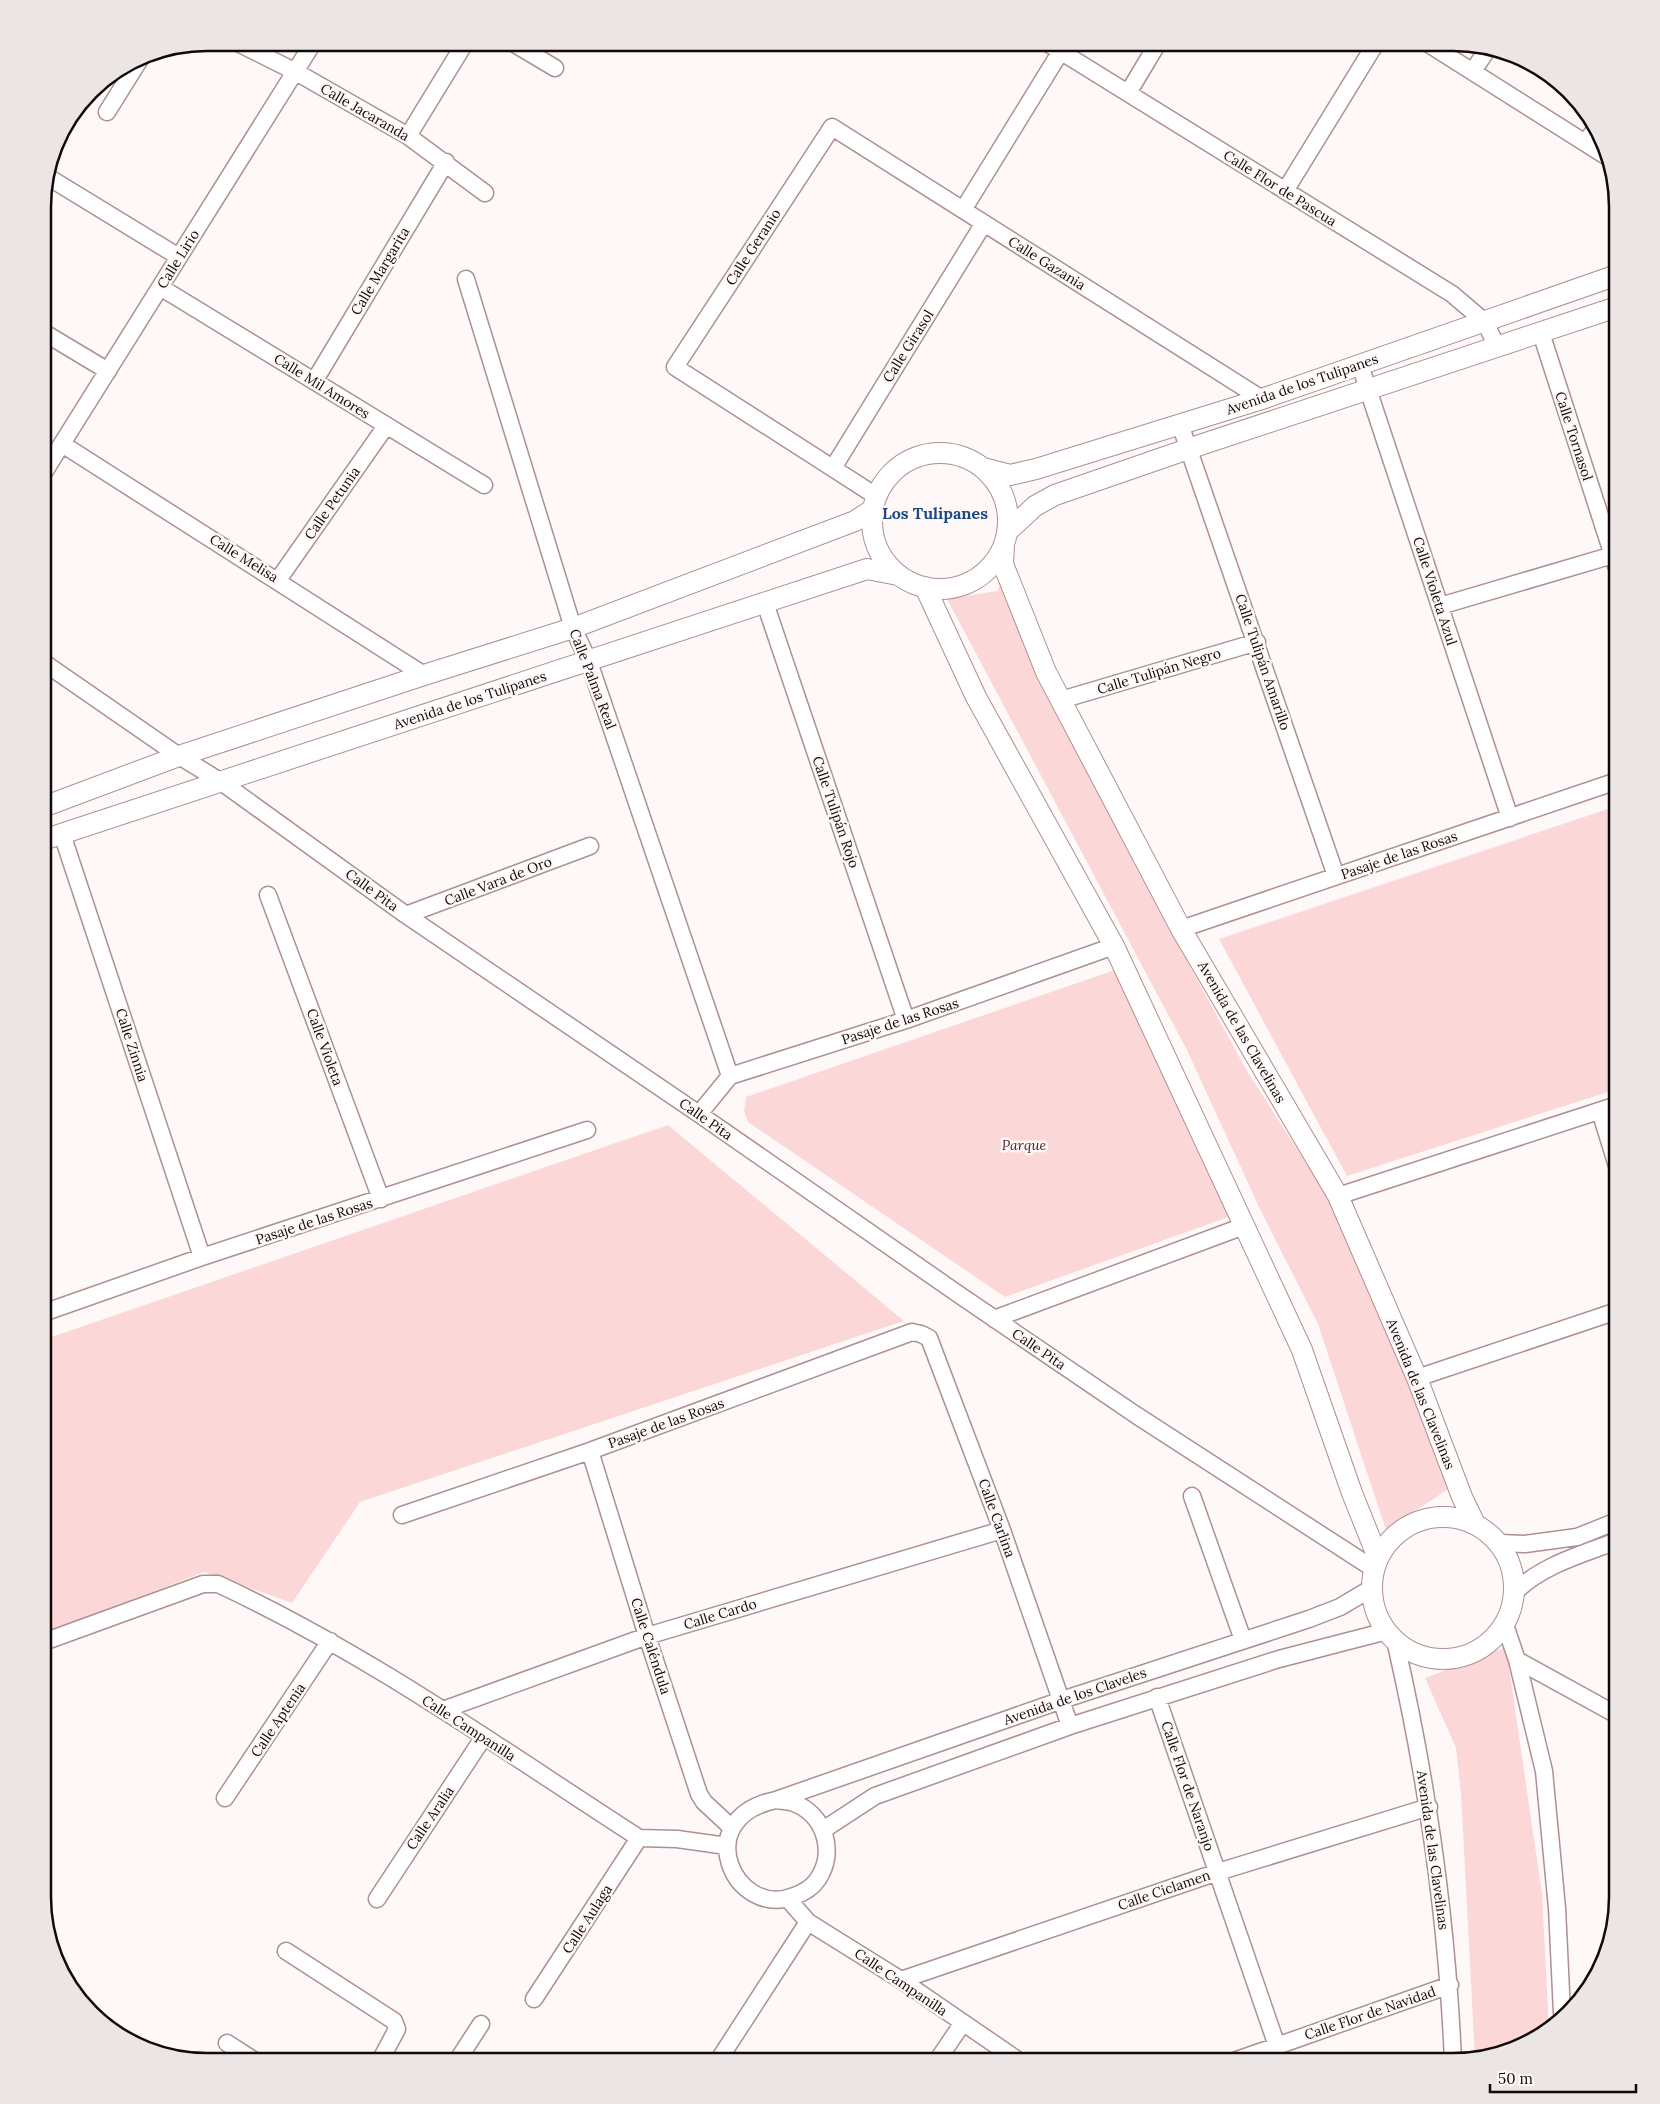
<svg xmlns="http://www.w3.org/2000/svg" width="1660" height="2104" font-family="Lora,serif">
<style>
.green{fill:#fbd7d7}
.building{fill:#d5b5b5;stroke:#ad8f8f}
.lines{fill:none;stroke-linecap:round;stroke-linejoin:round}
.minor-casing{stroke:#ae9090;stroke-width:19}
.tertiary-casing{stroke:#ae9090;stroke-width:22}
.minor{stroke:#fff;stroke-width:16}
.tertiary{stroke:#fff;stroke-width:20}
.labels{text-anchor:middle;dominant-baseline:central;stroke-width:5;stroke-linejoin:round;paint-order:stroke}
.street-label{font-size:14px;fill:#130909;stroke:#fff8f8}
.park-label{font-size:14px;font-style:italic;fill:#55191e;stroke:#fff8f8}
.quarter-label{font-size:16px;font-weight:bold;fill:#1d4a7e;stroke:#fff8f8}
.rim{fill:none;stroke:#130909;stroke-width:2.5}
</style>
<rect width="100%" height="100%" fill="#fff8f8"/>
<path class="green" d="M 1003,581 L 1054,706 L 1176,941 L 1247,1071 L 1336,1210 L 1421,1405 L 1450,1488 L 1386,1530 L 1318,1324 L 1260,1209 L 1187,1050 L 947,599 L 997,591 Z
M 1617,806 L 1617,1089 L 1347,1176 L 1219,939 Z
M 1118,969 L 1237,1214 L 1005,1297 L 748,1122 L 744,1111 L 746,1097 Z
M 668,1125 L 904,1321 L 360,1502 L 292,1603 L 204,1572 L 43,1634 L 43,1340 Z
M 1506,1647 L 1542,1894 L 1549,2029 L 1545,2034 L 1506,2053 L 1475,2058 L 1461,1793 L 1456,1748 L 1425,1678 Z"/>
<path class="building" d="M 1517,59 L 1535,64 L 1541,70 L 1539,74 L 1516,61 Z"/>
<g class="lines">
<g class="minor-casing">
<path id="minor" d="M 238,43 L 296,72 L 408,136 L 485,193
M 513,43 L 555,68
M 1047,43 L 1452,294 L 1485,322 L 1497,347
M 1427,43 L 1609,158
M 1473,71 L 1487,50
M 1128,93 L 1158,43
M 107,112 L 142,56
M 408,136 L 465,43
M 1586,142 L 1596,128
M 48,177 L 179,257
M 1285,191 L 1376,43
M 963,210 L 1061,51
M 466,279 L 573,628 L 589,662 L 730,1076
M 160,287 L 484,485
M 43,332 L 108,371
M 1541,333 L 1617,568
M 1360,365 L 1510,818
M 315,380 L 446,162
M 1180,424 L 1336,876
M 62,444 L 424,675
M 833,468 L 984,223
M 43,474 L 313,43
M 876,496 L 675,367 L 832,127 L 1262,399
M 278,580 L 386,426
M 765,603 L 906,1020
M 1440,606 L 1613,555
M 43,662 L 179,756 L 220,781 L 406,915 L 699,1114 L 961,1296 L 1136,1415 L 1374,1569
M 1061,700 L 1257,642
M 62,834 L 202,1257
M 268,895 L 381,1199
M 406,915 L 590,846
M 1181,929 L 1617,781
M 1600,1111 L 1617,1166
M 699,1114 L 730,1076 L 906,1020 L 1114,946
M 1338,1196 L 1617,1105
M 43,1313 L 202,1257 L 587,1130
M 994,1319 L 1244,1226
M 1417,1378 L 1617,1311
M 590,1451 L 647,1636 L 699,1794 L 704,1802 L 732,1828
M 1192,1496 L 1243,1640
M 402,1515 L 590,1451 L 912,1332 L 921,1334 L 929,1338 L 1002,1530 L 1070,1726
M 1499,1543 L 1525,1544 L 1577,1537 L 1617,1521
M 1515,1592 C 1542,1565 1583,1554 1617,1541
M 1505,1625 L 1517,1660 L 1544,1771 L 1557,1908 L 1562,2013
M 49,1640 L 203,1584 L 218,1584 C 367,1653 501,1749 639,1838 L 677,1839 L 727,1846
M 1395,1640 C 1427,1779 1447,1919 1453,2061
M 1517,1660 L 1617,1715
M 1157,1697 L 1277,2046
M 443,1710 L 647,1636 L 1002,1530
M 225,1798 L 330,1641
M 776,1800 C 782,1801 789,1801 794,1803 C 825,1815 836,1852 818,1879 C 812,1888 803,1893 794,1896 C 735,1920 688,1818 776,1800 L 1062,1700 L 1309,1619 L 1340,1607 L 1372,1588
M 823,1830 L 875,1796 L 1070,1726 L 1279,1659 L 1387,1631
M 377,1899 L 483,1738
M 788,1899 L 808,1922 L 901,1980 L 1019,2061
M 286,1951 L 394,2021 L 397,2029 L 380,2061
M 901,1980 L 1218,1872 L 1429,1807
M 534,1999 L 639,1838
M 227,2043 L 255,2061
M 457,2061 L 481,2024
M 718,2061 L 808,1922
M 937,2061 L 962,2024
M 1234,2061 L 1450,1985"/>
</g>
<g class="tertiary-casing">
<path id="tertiary" d="M872 521a68 68 0 1 1 136 0a68 68 0 1 1-136 0Z
M 983,468 L 1010,475 L 1036,469 L 1262,399 L 1617,275
M 1008,531 L 1035,506 L 1055,495 L 1188,449 L 1617,307
M 1004,544 L 1003,564 L 1046,672 L 1181,929 L 1338,1196 L 1417,1378 L 1462,1497 L 1475,1524
M 925,587 L 976,697 L 1114,946 L 1302,1350 L 1352,1493 L 1378,1558
M 43,807 L 179,756 L 424,675 L 573,628 L 855,521 L 872,510
M 43,840 L 867,569 L 898,575
M1372 1588a71 71 0 1 1 142 0a71 71 0 1 1-142 0Z"/>
</g>
<use href="#minor" class="minor"/>
<use href="#tertiary" class="tertiary"/>
</g>
<g class="labels">
<g class="street-label">
<text transform="translate(365 112) rotate(30)">Calle Jacaranda</text>
<text transform="translate(1280 188) rotate(32)">Calle Flor de Pascua</text>
<text transform="translate(753 247) rotate(-57)">Calle Geranio</text>
<text transform="translate(178 259) rotate(-58)">Calle Lirio</text>
<text transform="translate(1047 263) rotate(32)">Calle Gazania</text>
<text transform="translate(380 271) rotate(-59)">Calle Margarita</text>
<text transform="translate(908 346) rotate(-58)">Calle Girasol</text>
<text transform="translate(1302 384) rotate(-19)">Avenida de los Tulipanes</text>
<text transform="translate(322 386) rotate(32)">Calle Mil Amores</text>
<text transform="translate(1574 436) rotate(72)">Calle Tornasol</text>
<text transform="translate(332 503) rotate(-55)">Calle Petunia</text>
<text transform="translate(244 558) rotate(32)">Calle Melisa</text>
<text transform="translate(1435 591) rotate(72)">Calle Violeta Azul</text>
<text transform="translate(1263 662) rotate(71)">Calle Tulipán Amarillo</text>
<text transform="translate(1159 671) rotate(-17)">Calle Tulipán Negro</text>
<text transform="translate(593 679) rotate(69)">Calle Palma Real</text>
<text transform="translate(470 700) rotate(-18)">Avenida de los Tulipanes</text>
<text transform="translate(836 812) rotate(71)">Calle Tulipán Rojo</text>
<text transform="translate(1399 855) rotate(-19)">Pasaje de las Rosas</text>
<text transform="translate(498 881) rotate(-21)">Calle Vara de Oro</text>
<text transform="translate(372 890) rotate(36)">Calle Pita</text>
<text transform="translate(900 1021) rotate(-18)">Pasaje de las Rosas</text>
<text transform="translate(1242 1032) rotate(60)">Avenida de las Clavelinas</text>
<text transform="translate(132 1045) rotate(72)">Calle Zinnia</text>
<text transform="translate(325 1047) rotate(70)">Calle Violeta</text>
<text transform="translate(706 1119) rotate(35)">Calle Pita</text>
<text transform="translate(314 1221) rotate(-18)">Pasaje de las Rosas</text>
<text transform="translate(1039 1349) rotate(34)">Calle Pita</text>
<text transform="translate(1421 1394) rotate(68)">Avenida de las Clavelinas</text>
<text transform="translate(666 1423) rotate(-20)">Pasaje de las Rosas</text>
<text transform="translate(997 1518) rotate(70)">Calle Carlina</text>
<text transform="translate(720 1614) rotate(-17)">Calle Cardo</text>
<text transform="translate(651 1646) rotate(72)">Calle Caléndula</text>
<text transform="translate(1075 1696) rotate(-19)">Avenida de los Claveles</text>
<text transform="translate(278 1720) rotate(-56)">Calle Aptenia</text>
<text transform="translate(469 1728) rotate(33)">Calle Campanilla</text>
<text transform="translate(1188 1786) rotate(71)">Calle Flor de Naranjo</text>
<text transform="translate(430 1818) rotate(-56)">Calle Aralia</text>
<text transform="translate(1433 1850) rotate(82)">Avenida de las Clavelinas</text>
<text transform="translate(1164 1890) rotate(-19)">Calle Ciclamen</text>
<text transform="translate(587 1919) rotate(-57)">Calle Aulaga</text>
<text transform="translate(901 1982) rotate(34)">Calle Campanilla</text>
<text transform="translate(1370 2013) rotate(-19)">Calle Flor de Navidad</text>
</g>
<g class="park-label">
<text x="1024" y="1145">Parque</text>
</g>
<g class="quarter-label">
<text x="935" y="513">Los Tulipanes</text>
</g>
</g>
<path d="M0 0H1660V2104H0ZM207 51H1453A156 156 0 0 1 1609 207V1897A156 156 0 0 1 1453 2053H207A156 156 0 0 1 51 1897V207A156 156 0 0 1 207 51Z" fill="#ece5e5" fill-rule="evenodd"/>
<path class="rim" d="M207 51H1453A156 156 0 0 1 1609 207V1897A156 156 0 0 1 1453 2053H207A156 156 0 0 1 51 1897V207A156 156 0 0 1 207 51Z"/>
<path d="M1490 2084v8h146v-8" fill="none" stroke="#130909" stroke-width="2.5"/>
<text x="1498" y="2084" font-size="15" fill="#130909" stroke="#fff8f8" stroke-width="4" paint-order="stroke">50 m</text>
</svg>
